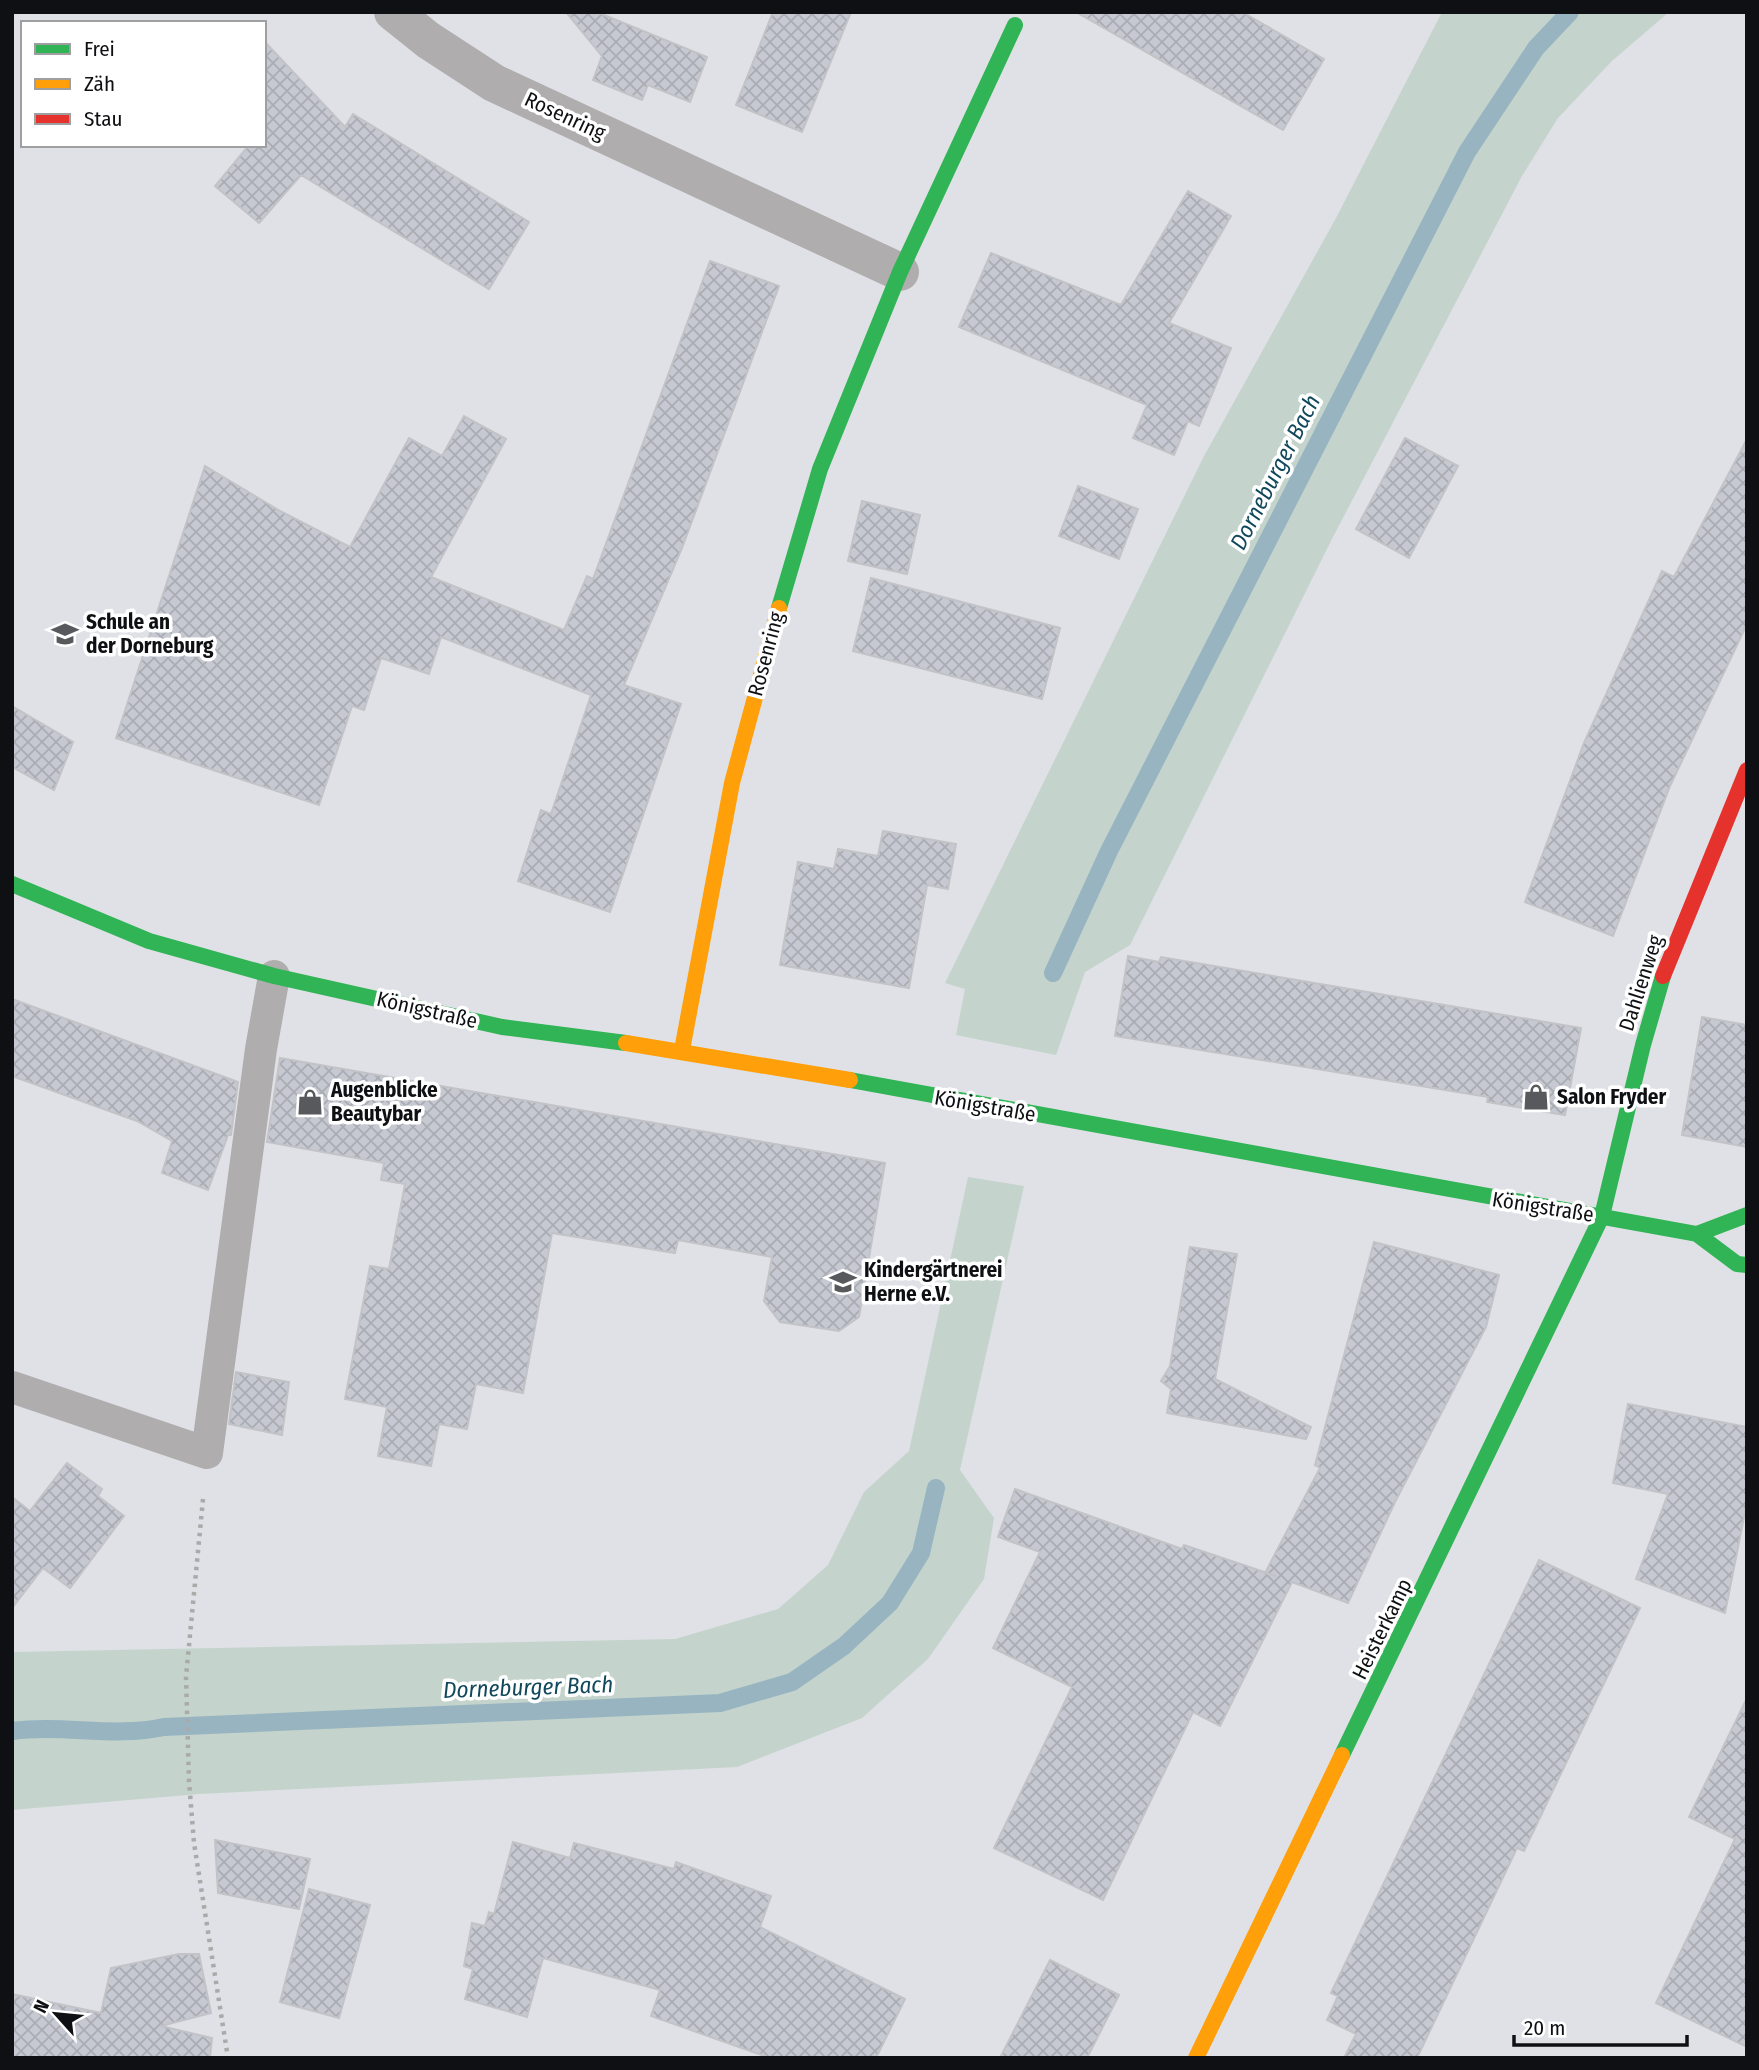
<svg xmlns="http://www.w3.org/2000/svg" width="1759" height="2070" font-family="'Fira Sans Condensed',sans-serif">
<style>
.green{fill:#c4d4cc}
.lines{fill:none;stroke-linecap:round;stroke-linejoin:round}
.stream{stroke:#97b4c0;stroke-width:18}
.building{fill:url(#building-cross-hatch);stroke:#c2c3c7;stroke-width:2}
.path{stroke:#a9aaaa;stroke-width:4.5;stroke-dasharray:3.5 5;stroke-linecap:butt}
.lane{stroke:#afadae;stroke-width:32}
.street{stroke:#afadae;stroke-width:38}
.fast{stroke:#30b455;stroke-width:16}
.slow{stroke:#ff9f0a;stroke-width:16}
.jam{stroke:#e5322d;stroke-width:16}
.labels{text-anchor:middle;dominant-baseline:central;stroke-width:7;stroke-linejoin:round;paint-order:stroke}
.street-label{font-size:21px;fill:#0f1013;stroke:#fff}
.poi-label{font-size:21px;font-weight:bold;fill:#0f1013;stroke:#fff;text-anchor:start}
.water-label{font-size:23px;font-style:italic;fill:#11485b;stroke:#fff}
</style>
<defs>
<pattern id="building-cross-hatch" width="8" height="8" patternUnits="userSpaceOnUse" patternTransform="scale(1.75)"><rect width="8" height="8" fill="#c6c9d1"/><path d="M0 0l8 8M0 8l8-8" fill="none" stroke="#a9acb3"/></pattern>
</defs>
<rect width="100%" height="100%" fill="#e0e1e6"/>
<path class="green" d="M 1442,12 L 1669,12 L 1612,61 L 1558,118 L 1522,176 L 1333,537 L 1130,945 L 1085,972 L 1056,1055 L 956,1035 L 965,989 L 945,983 L 1204,456 L 1336,218 Z
M 968,1177 L 1024,1186 L 960,1470 L 994,1518 L 984,1579 L 928,1659 L 862,1718 L 737,1767 L 199,1794 L 12,1810 L 12,1652 L 675,1639 L 778,1609 L 828,1565 L 864,1492 L 909,1451 Z"/>
<g class="lines">
<path class="stream" d="M 1053,973 L 1109,851 L 1467,152 L 1536,48 L 1570,12
M 12,1731 C 63,1724 114,1738 164,1727 L 720,1703 L 792,1682 L 844,1646 L 890,1603 L 921,1553 L 936,1488"/>
</g>
<path class="building" d="M 566,12 L 597,12 L 707,57 L 690,102 L 648,85 L 642,100 L 593,80 L 602,56 Z
M 773,12 L 851,12 L 802,132 L 736,105 Z
M 1076,12 L 1242,12 L 1324,59 L 1283,130 Z
M 264,41 L 345,127 L 353,114 L 529,222 L 489,289 L 301,175 L 259,223 L 215,186 L 249,145 L 264,145 Z
M 1188,191 L 1231,216 L 1169,323 L 1231,348 L 1199,426 L 1188,421 L 1174,455 L 1133,438 L 1147,405 L 959,327 L 991,253 L 1121,305 Z
M 710,261 L 779,286 L 682,548 L 624,685 L 681,704 L 610,912 L 518,881 L 541,810 L 551,814 L 591,695 L 441,637 L 429,674 L 381,658 L 364,710 L 352,706 L 319,805 L 116,738 L 205,466 L 280,511 L 350,547 L 409,438 L 442,456 L 464,416 L 506,439 L 431,577 L 564,630 L 587,576 L 593,579 Z
M 1405,438 L 1458,466 L 1409,558 L 1356,529 Z
M 1747,439 L 1747,624 L 1670,786 L 1613,936 L 1525,902 L 1584,743 L 1662,571 L 1674,577 Z
M 1078,486 L 1138,509 L 1119,559 L 1059,536 Z
M 862,501 L 920,515 L 907,574 L 848,561 Z
M 871,578 L 1060,628 L 1042,699 L 853,651 Z
M 12,706 L 73,742 L 54,790 L 12,767 Z
M 883,831 L 956,844 L 948,889 L 927,885 L 909,988 L 780,965 L 798,862 L 834,869 L 838,849 L 878,856 Z
M 1128,956 L 1159,962 L 1161,957 L 1581,1028 L 1565,1115 L 1487,1102 L 1488,1097 L 1115,1036 Z
M 12,999 L 238,1082 L 231,1135 L 228,1135 L 208,1190 L 162,1173 L 172,1141 L 137,1121 L 12,1076 Z
M 1702,1017 L 1747,1025 L 1747,1147 L 1682,1135 Z
M 280,1058 L 885,1163 L 859,1317 L 839,1331 L 780,1322 L 764,1301 L 772,1257 L 678,1240 L 675,1253 L 552,1233 L 523,1393 L 476,1384 L 467,1429 L 439,1424 L 431,1466 L 378,1456 L 387,1407 L 345,1399 L 370,1266 L 389,1269 L 405,1184 L 381,1180 L 384,1163 L 267,1142 Z
M 1374,1242 L 1499,1275 L 1486,1327 L 1395,1502 L 1348,1603 L 1292,1582 L 1220,1726 L 1193,1712 L 1103,1900 L 994,1848 L 1072,1687 L 993,1648 L 1040,1552 L 998,1537 L 1015,1489 L 1182,1549 L 1184,1545 L 1276,1576 L 1265,1573 L 1320,1468 L 1315,1465 Z
M 1190,1247 L 1237,1254 L 1215,1379 L 1311,1427 L 1306,1439 L 1167,1413 L 1171,1389 L 1161,1381 L 1170,1366 Z
M 236,1372 L 289,1382 L 282,1435 L 229,1424 Z
M 1628,1404 L 1747,1427 L 1747,1502 L 1725,1613 L 1636,1579 L 1668,1494 L 1613,1483 Z
M 67,1463 L 102,1489 L 98,1496 L 124,1516 L 70,1588 L 43,1568 L 12,1608 L 12,1497 L 30,1511 Z
M 1539,1560 L 1640,1608 L 1524,1851 L 1517,1848 L 1417,2058 L 1344,2058 L 1356,2034 L 1327,2020 L 1338,1996 L 1331,1993 Z
M 1747,1698 L 1747,2047 L 1656,2003 L 1735,1839 L 1689,1817 Z
M 215,1840 L 310,1859 L 299,1909 L 218,1893 Z
M 513,1842 L 570,1858 L 574,1843 L 674,1869 L 676,1862 L 771,1896 L 760,1927 L 905,1999 L 876,2058 L 770,2058 L 651,2016 L 660,1990 L 543,1958 L 527,2017 L 465,1999 L 473,1969 L 464,1966 L 472,1923 L 485,1926 L 489,1912 L 494,1914 Z
M 309,1889 L 370,1905 L 339,2018 L 280,2002 Z
M 179,1954 L 199,1954 L 211,2013 L 161,2026 L 212,2038 L 210,2058 L 12,2058 L 12,1994 L 101,2013 L 111,1968 Z
M 1050,1960 L 1119,1995 L 1087,2058 L 1000,2058 Z"/>
<g class="lines">
<path class="path" d="M 203,1499 L 186,1677 L 189,1781 L 194,1843 L 228,2058"/>
<path class="lane" d="M 12,1387 L 207,1453 L 261,1049 L 274,976"/>
<path class="street" d="M 393,12 L 428,40 L 494,83 L 900,272"/>
<path class="fast" d="M 779,608 L 820,469 L 900,272 L 1015,25
M 12,884 L 149,941 L 274,976 L 502,1027 L 626,1043
M 850,1080 L 1697,1234 L 1737,1264 L 1747,1265
M 1697,1234 L 1747,1215
M 1342,1755 L 1602,1216 L 1643,1045 L 1663,976"/>
<path class="slow" d="M 626,1043 L 850,1080
M 682,1050 L 732,783 L 779,608
M 1196,2058 L 1342,1755"/>
<path class="jam" d="M 1663,976 L 1747,770"/>
</g>
<defs>
<g id="school-bare" transform="scale(2.1)"><path d="M0-5L7-2L0 1L-7-2ZM-4 1L0 2.5L4 1V4Q0 6-4 4Z" fill="#58595d" stroke="#fff" stroke-width="2.5" paint-order="stroke"/></g>
<g id="shop-bare" transform="scale(2.1)"><path d="M-5-2.5h2.3a2.7 3.5 0 0 1 5.4 0H5L5.5 6h-11ZM-1.5-2.5h3a1.5 2.3 0 0 0-3 0Z" fill="#58595d" stroke="#fff" stroke-width="2.5" paint-order="stroke"/></g>
</defs>
<g fill-rule="evenodd">
<use href="#school-bare" x="65" y="634"/>
<use href="#shop-bare" x="1536" y="1097"/>
<use href="#shop-bare" x="310" y="1102"/>
<use href="#school-bare" x="843" y="1282"/>
</g>
<g class="labels">
<g class="street-label">
<text transform="translate(565 116) rotate(25)">Rosenring</text>
<text transform="translate(766 654) rotate(-75)">Rosenring</text>
<text transform="translate(1641 983) rotate(-72)">Dahlienweg</text>
<text transform="translate(427 1010) rotate(13)">Königstraße</text>
<text transform="translate(985 1106) rotate(10)">Königstraße</text>
<text transform="translate(1543 1207) rotate(9)">Königstraße</text>
<text transform="translate(1382 1629) rotate(-64)">Heisterkamp</text>
</g>
<g class="poi-label">
<text x="86" y="622">Schule an<tspan x="86" dy="24">der Dorneburg</tspan></text>
<text x="331" y="1090">Augenblicke<tspan x="331" dy="24">Beautybar</tspan></text>
<text x="1557" y="1097">Salon Fryder</text>
<text x="864" y="1270">Kindergärtnerei<tspan x="864" dy="24">Herne e.V.</tspan></text>
</g>
<g class="water-label">
<text transform="translate(1275 472) rotate(-63)">Dorneburger Bach</text>
<text transform="translate(528 1687) rotate(-2)">Dorneburger Bach</text>
</g>
</g>
<rect width="1759" height="2070" fill="none" stroke="#0f1013" stroke-width="28"/>
<rect x="21" y="21" width="245" height="126" fill="#ffffff" stroke="#9f9fa1" stroke-width="2"/>
<rect x="35" y="44" width="35" height="10" fill="#30b455" stroke="#9f9fa1" stroke-width="2"/>
<text x="84" y="56" font-size="21" fill="#0f1013">Frei</text>
<rect x="35" y="79" width="35" height="10" fill="#ff9f0a" stroke="#9f9fa1" stroke-width="2"/>
<text x="84" y="91" font-size="21" fill="#0f1013">Zäh</text>
<rect x="35" y="114" width="35" height="10" fill="#e5322d" stroke="#9f9fa1" stroke-width="2"/>
<text x="84" y="126" font-size="21" fill="#0f1013">Stau</text>
<g transform="translate(56 2014) rotate(297)" stroke="#ffffff" stroke-width="5" paint-order="stroke">
<path d="M0-5L12 26L0 18L-12 26Z" fill="#0f1013"/>
<text y="-10" font-size="19" font-weight="bold" text-anchor="middle" fill="#0f1013">N</text>
</g>
<path d="M1514 2035v10h173v-10" fill="none" stroke="#0f1013" stroke-width="3.5"/>
<text x="1524" y="2035" font-size="21" fill="#0f1013" stroke="#ffffff" stroke-width="5" paint-order="stroke">20 m</text>
</svg>
